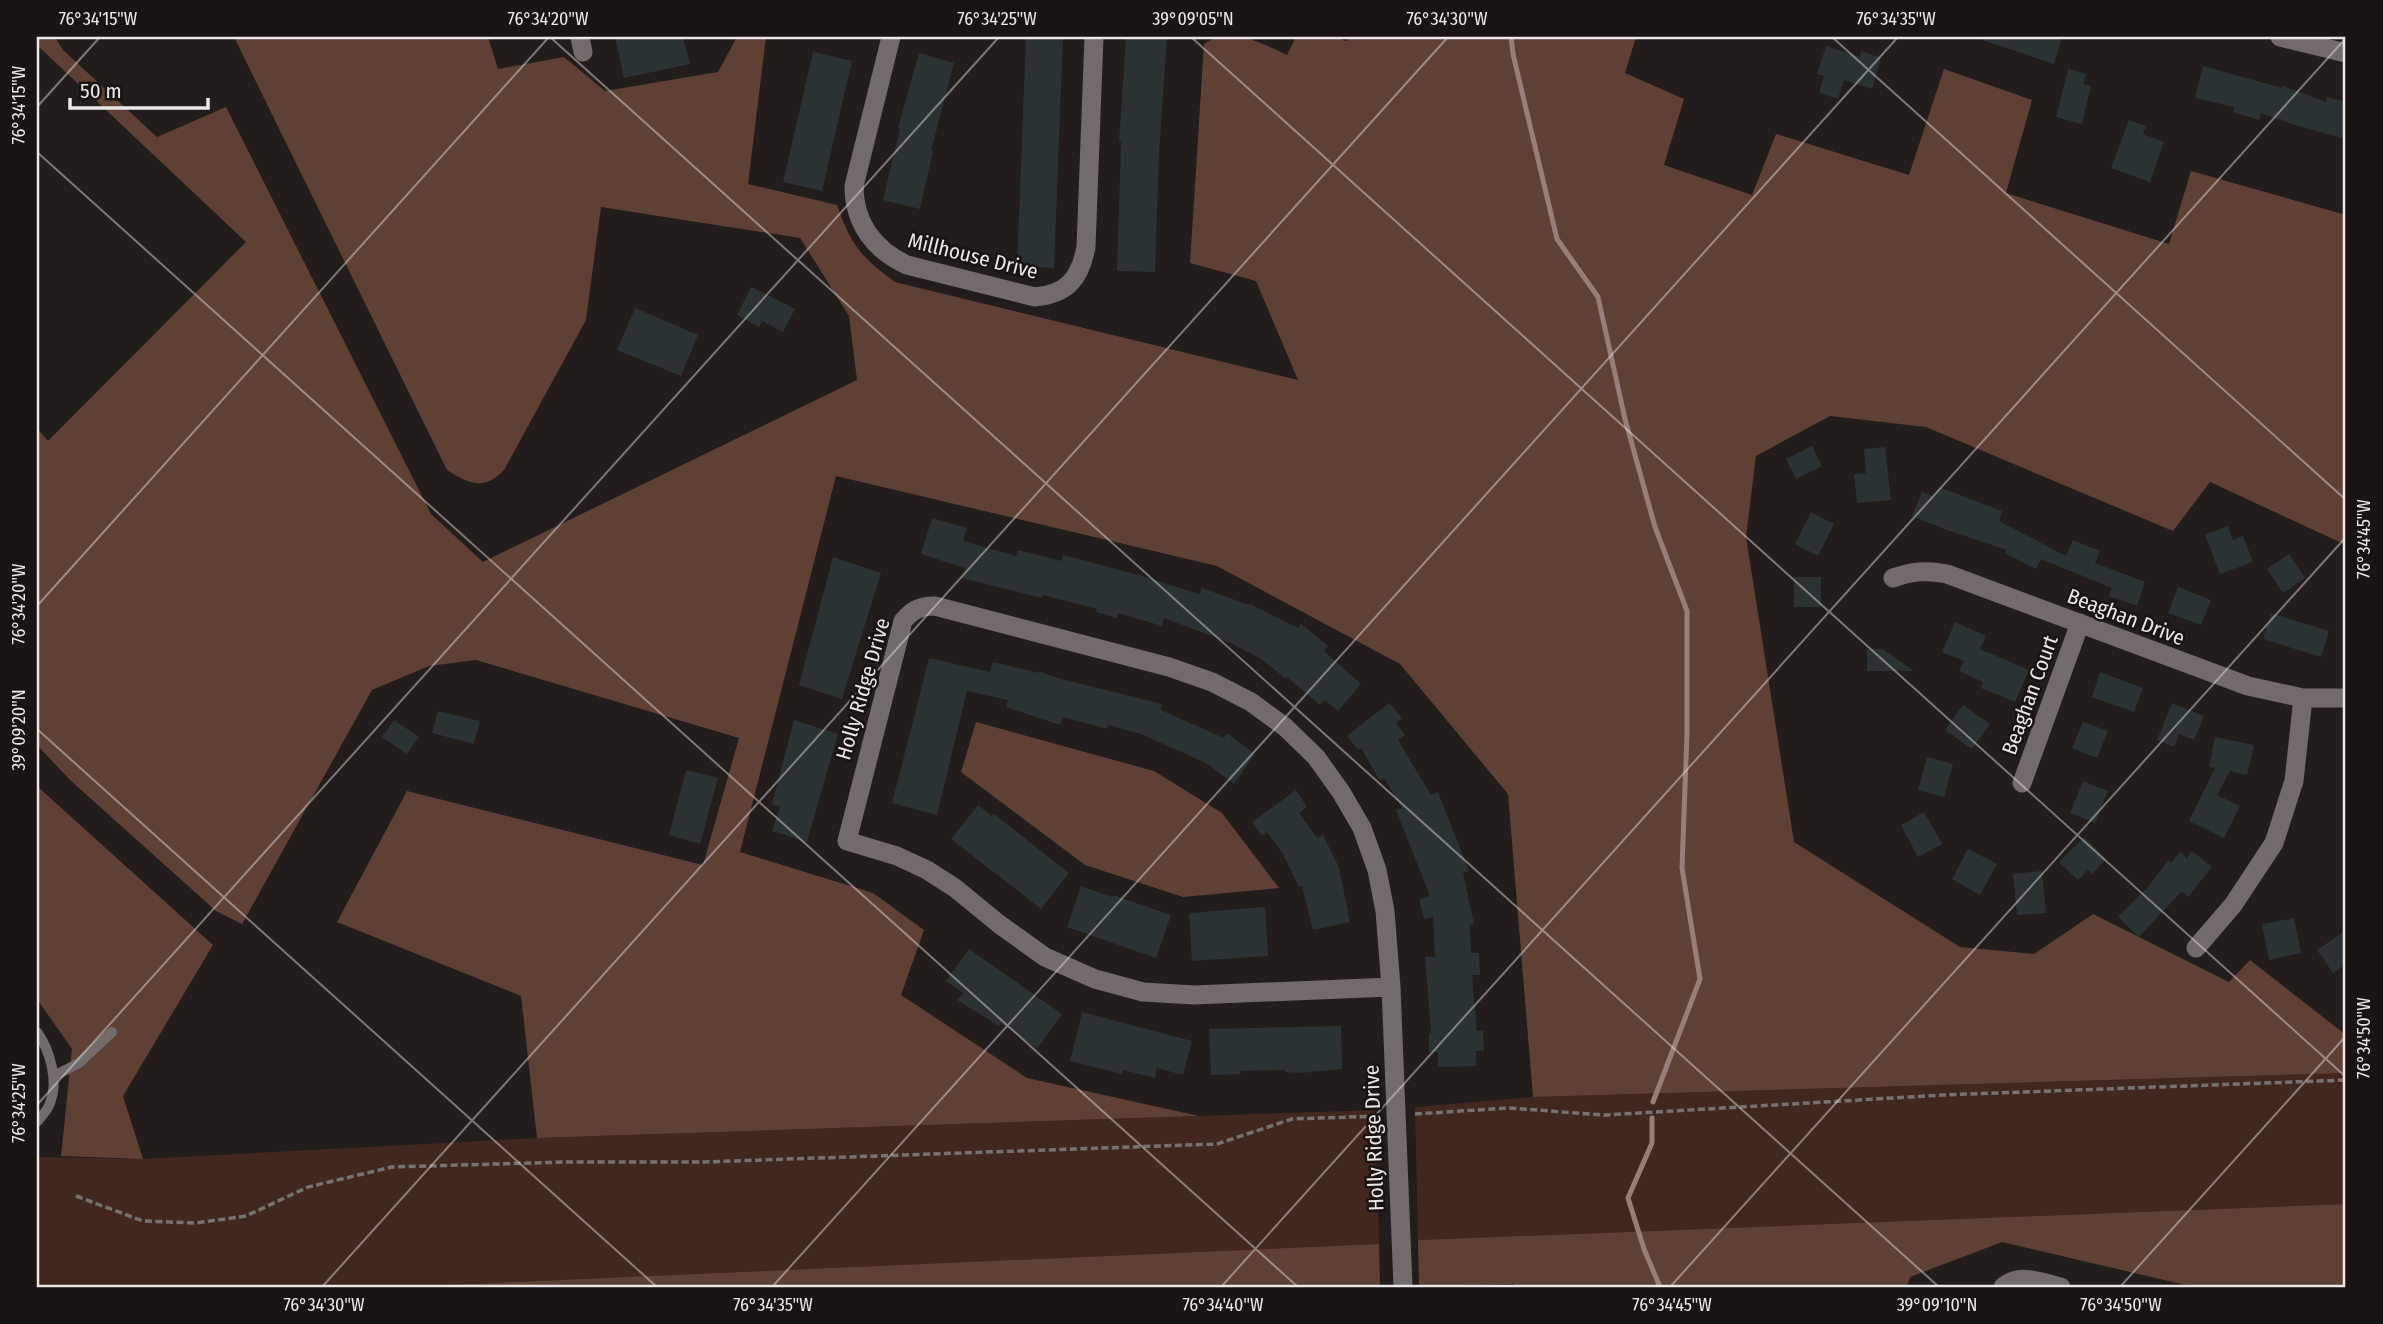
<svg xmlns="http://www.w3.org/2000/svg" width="2383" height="1324" font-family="'Fira Sans Condensed',sans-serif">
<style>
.green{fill:#42271e}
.forest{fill:#5e4035}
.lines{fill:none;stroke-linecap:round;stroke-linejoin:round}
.stream{stroke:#977f77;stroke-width:5}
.building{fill:#2b3233}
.path{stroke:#777271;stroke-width:3.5;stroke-dasharray:7 3.5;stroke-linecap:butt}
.service{stroke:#726b69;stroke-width:10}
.minor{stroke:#726b69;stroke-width:19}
.ticks{fill:none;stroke:#ece8e7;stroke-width:2;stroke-opacity:0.45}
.labels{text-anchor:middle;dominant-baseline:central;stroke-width:5;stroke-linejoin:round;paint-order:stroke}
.street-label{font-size:21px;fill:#ece8e7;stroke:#191311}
.neatline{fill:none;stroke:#ece8e7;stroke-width:2.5}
.ticks-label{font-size:18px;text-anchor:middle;fill:#ece8e7}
</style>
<rect width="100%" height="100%" fill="#221c1a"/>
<path class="green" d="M 2346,1073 L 2346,1204 L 1418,1240 L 1415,1107 L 1533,1097 Z
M 1375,1110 L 1379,1244 L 399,1287 L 37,1287 L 37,1157 L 143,1159 L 537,1138 Z"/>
<path class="forest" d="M 37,37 L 55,37 L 63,50 L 157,137 L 226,107 L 431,514 L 483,562 L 857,380 L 849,316 L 800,238 L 601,207 L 586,320 L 504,470 C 484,491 469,484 447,470 L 234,37 L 488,37 L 498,69 L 564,57 L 605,91 L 718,72 L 737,37 L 766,37 L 748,184 L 837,205 C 851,245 861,257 895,282 L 1298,380 L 1256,281 L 1190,263 L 1204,44 C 1230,25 1261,43 1287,55 L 1296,37 L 1335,37 L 1346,41 L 1350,37 L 1636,37 L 1625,73 L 1684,99 L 1664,165 L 1752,195 L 1776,134 L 1909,175 L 1944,69 L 2032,100 L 2006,193 L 2169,244 L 2191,171 L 2346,215 L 2346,545 L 2210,482 L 2173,531 L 1926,427 L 1830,416 L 1756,456 L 1746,537 L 1794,842 L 1960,947 L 2034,954 L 2093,914 L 2229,982 L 2250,960 L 2346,1035 L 2346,1073 L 1533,1097 L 1508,794 L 1400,664 L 1217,566 L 836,476 L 740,852 L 873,893 L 924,930 L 901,995 L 1027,1078 L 1199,1116 L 537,1138 L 521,996 L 337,922 L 407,791 L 703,865 L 739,738 L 476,660 L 429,666 L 372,690 L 242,924 L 216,911 L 70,780 L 37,745 L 37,428 L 48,441 L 246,242 L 37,45 Z
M 976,722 L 1154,771 L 1222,813 L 1279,888 L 1183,897 L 1085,865 L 961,772 Z
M 37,786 L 213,945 L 123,1096 L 143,1159 L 61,1156 L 72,1049 L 37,999 Z
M 2346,1204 L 2346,1287 L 2194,1287 L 2002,1242 L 1910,1277 L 1907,1287 L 1514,1287 L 1514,1284 L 1419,1286 L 1418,1240 Z
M 1379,1244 L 1380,1287 L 399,1287 Z"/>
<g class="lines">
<path class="stream" d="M 1511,37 L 1513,54 L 1557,239 L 1598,297 L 1625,419 L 1655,527 L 1687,611 L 1687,733 L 1682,868 L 1700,979 L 1653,1102
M 1652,1118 L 1652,1143 L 1628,1198 L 1644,1249 L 1660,1287"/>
</g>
<path class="building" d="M 615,37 L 683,37 L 690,64 L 624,78 Z
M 1026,37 L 1063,37 L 1054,268 L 1017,266 Z
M 1126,37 L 1167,37 L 1159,153 L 1155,272 L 1117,271 L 1121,142 L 1119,141 Z
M 1983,37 L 2062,37 L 2054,64 L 1982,40 Z
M 1826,46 L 1860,57 L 1861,51 L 1881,58 L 1872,89 L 1844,80 L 1838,99 L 1819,93 L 1824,76 L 1817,74 Z
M 813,52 L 852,61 L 822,191 L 783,182 Z
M 919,53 L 954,63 L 931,151 L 933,151 L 920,209 L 883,200 L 900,129 L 898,128 Z
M 2203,66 L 2282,88 L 2283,86 L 2326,102 L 2327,97 L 2346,102 L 2346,123 L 2342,138 L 2298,126 L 2261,113 L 2259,120 L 2233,112 L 2234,107 L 2195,98 Z
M 2068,69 L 2086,74 L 2083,84 L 2091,86 L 2082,124 L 2056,117 Z
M 2129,120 L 2146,126 L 2143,134 L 2164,142 L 2150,182 L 2111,168 Z
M 751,287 L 795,309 L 783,332 L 762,321 L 759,327 L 737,315 Z
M 635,308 L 698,335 L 681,376 L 617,350 Z
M 1812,446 L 1822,466 L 1796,479 L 1786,459 Z
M 1885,447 L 1891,500 L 1857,503 L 1854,474 L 1866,473 L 1864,449 Z
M 1939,487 L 2002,511 L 1999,521 L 2066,556 L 2073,540 L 2100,551 L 2095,563 L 2145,582 L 2137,606 L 2109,596 L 2112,588 L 2041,559 L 2036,569 L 2005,553 L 2007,550 L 1947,530 L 1912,516 L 1922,492 L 1934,497 Z
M 1811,512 L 1834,524 L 1818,556 L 1795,544 Z
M 932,518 L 967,528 L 963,541 L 1016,556 L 1018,550 L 1062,561 L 1063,555 L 1142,576 L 1199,594 L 1202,588 L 1249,605 L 1250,604 L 1298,628 L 1301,624 L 1328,646 L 1324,651 L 1361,684 L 1338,711 L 1325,700 L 1320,705 L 1287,677 L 1286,679 L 1260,658 L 1230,643 L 1164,618 L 1162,626 L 1118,613 L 1117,618 L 1096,612 L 1097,609 L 1043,595 L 1042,598 L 962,578 L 965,568 L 921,554 Z
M 2228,526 L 2233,540 L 2243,536 L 2253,562 L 2220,574 L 2205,535 Z
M 2289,554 L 2305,578 L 2283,593 L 2267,569 Z
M 833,557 L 881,573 L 842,699 L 799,685 Z
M 1794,577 L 1821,577 L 1821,607 L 1794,607 Z
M 2178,587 L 2211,600 L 2201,625 L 2168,613 Z
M 2271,613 L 2329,631 L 2321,657 L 2263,639 Z
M 1955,622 L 1986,636 L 1980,649 L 2029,670 L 2015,702 L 1981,688 L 1983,682 L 1959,671 L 1964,661 L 1942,652 Z
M 1867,649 L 1883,649 L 1914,671 L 1867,671 Z
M 929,658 L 990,672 L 993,662 L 1039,673 L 1039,671 L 1057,678 L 1162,704 L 1161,710 L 1224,738 L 1227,733 L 1255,754 L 1234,784 L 1206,763 L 1141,734 L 1108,725 L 1107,729 L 1063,717 L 1060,725 L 1006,707 L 1008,700 L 967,691 L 937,815 L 892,803 Z
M 2100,672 L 2143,688 L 2134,712 L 2092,697 Z
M 1389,703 L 1402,718 L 1396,723 L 1405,735 L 1398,740 L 1431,795 L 1438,792 L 1469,871 L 1463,873 L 1474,924 L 1470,925 L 1471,953 L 1479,953 L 1480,975 L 1472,975 L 1477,1031 L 1483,1031 L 1484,1051 L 1476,1051 L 1476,1066 L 1438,1067 L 1438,1052 L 1429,1052 L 1429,1033 L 1431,1033 L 1425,957 L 1435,957 L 1433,917 L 1424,919 L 1419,899 L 1430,896 L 1396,810 L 1402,808 L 1384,778 L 1380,781 L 1361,748 L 1358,750 L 1347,736 Z
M 2172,703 L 2204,716 L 2194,740 L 2179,734 L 2174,747 L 2157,740 Z
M 1963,705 L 1990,724 L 1972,749 L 1945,730 Z
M 438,711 L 480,721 L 474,744 L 432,733 Z
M 394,720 L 419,737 L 407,754 L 382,737 Z
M 794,720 L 838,734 L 807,842 L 772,831 L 780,807 L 772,804 Z
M 2083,722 L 2108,731 L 2097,758 L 2072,748 Z
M 2215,737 L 2254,745 L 2247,775 L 2230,771 L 2217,795 L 2240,806 L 2224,838 L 2189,821 L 2215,768 L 2209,767 Z
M 1927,757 L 1953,764 L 1944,797 L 1918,790 Z
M 686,770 L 718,778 L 700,844 L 669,835 Z
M 2083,781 L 2108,791 L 2095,823 L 2070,813 Z
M 1296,790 L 1307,807 L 1299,813 L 1317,838 L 1323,835 L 1339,867 L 1350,922 L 1313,930 L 1302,886 L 1299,887 L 1283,854 L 1267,832 L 1262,836 L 1252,822 Z
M 978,805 L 992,816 L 994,814 L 1069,873 L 1041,909 L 951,839 Z
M 1924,812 L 1942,844 L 1918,857 L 1901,825 Z
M 2084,837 L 2106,859 L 2092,874 L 2088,870 L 2078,880 L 2059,862 Z
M 1968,849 L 1997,864 L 1980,895 L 1952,879 Z
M 2192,851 L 2212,867 L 2188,897 L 2182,891 L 2139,937 L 2118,917 L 2147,888 L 2168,861 L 2171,863 L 2180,852 L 2187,858 Z
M 2042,871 L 2046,913 L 2017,915 L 2013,874 Z
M 1081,886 L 1112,897 L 1113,895 L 1171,915 L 1156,958 L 1067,927 Z
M 1265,907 L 1268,956 L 1192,961 L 1189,913 Z
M 2294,918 L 2301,953 L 2269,960 L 2262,924 Z
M 2346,930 L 2346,964 L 2333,973 L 2317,950 Z
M 969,949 L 1062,1014 L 1037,1049 L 1001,1023 L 999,1026 L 957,1000 L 963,993 L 946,981 Z
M 1082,1012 L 1192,1041 L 1183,1075 L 1157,1068 L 1155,1078 L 1123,1070 L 1122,1074 L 1070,1061 Z
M 1341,1026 L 1342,1069 L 1301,1073 L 1285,1072 L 1285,1070 L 1240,1071 L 1241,1074 L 1211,1075 L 1209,1029 Z"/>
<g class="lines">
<path class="path" d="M 1415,1114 L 1508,1108 L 1605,1115 L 1943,1095 L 2346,1080
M 76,1196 L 143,1221 L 196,1223 L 246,1216 L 308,1187 L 392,1167 L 566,1162 L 704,1162 L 1217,1144 L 1292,1119 L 1379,1116"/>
<path class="service" d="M 37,1032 C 50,1050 59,1082 50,1103 C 48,1110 41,1117 37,1122
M 54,1076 L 79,1063 L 112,1032"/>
<path class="minor" d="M 580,37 L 583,52
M 891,37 L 854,186 C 854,223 874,250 907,265 L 1035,297 C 1067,294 1080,279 1086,247 L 1094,37
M 2280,37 L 2346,53
M 1893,578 C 1912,571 1926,570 1947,574 L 2248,686 L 2303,698 L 2346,698
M 2022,783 L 2080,623
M 2196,948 L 2233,905 L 2274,843 L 2294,781 L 2303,698
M 1391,987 L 1194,995 L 1143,992 L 1095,979 L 1045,957 L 999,924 L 955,888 L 927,870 L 897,856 L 847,841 L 903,621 C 912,610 920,606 935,606 L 1169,667 L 1212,682 L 1251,702 L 1285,727 L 1316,757 L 1341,792 L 1362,828 L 1377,870 L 1385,911 L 1391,987 L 1403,1287
M 2003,1287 C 2019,1272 2043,1283 2061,1287"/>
</g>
<path class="ticks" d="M 550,37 L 1939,1287M 1191,37 L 2346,1077M 1832,37 L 2346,500M 37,107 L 100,37M 37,152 L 1298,1287M 37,606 L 549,37M 37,729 L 657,1287M 37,1105 L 999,37M 322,1287 L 1448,37M 772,1287 L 1898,37M 1221,1287 L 2346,38M 1670,1287 L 2346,537M 2120,1287 L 2346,1036"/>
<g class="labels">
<g class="street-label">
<text transform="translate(973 256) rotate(14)">Millhouse Drive</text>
<text transform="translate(2126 617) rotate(21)">Beaghan Drive</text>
<text transform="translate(863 689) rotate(-74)">Holly Ridge Drive</text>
<text transform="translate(2030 695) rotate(-70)">Beaghan Court</text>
<text transform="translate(1374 1138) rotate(-92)">Holly Ridge Drive</text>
</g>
</g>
<rect width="2383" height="1324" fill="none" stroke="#191311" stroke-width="77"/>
<path d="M70 98v10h138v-10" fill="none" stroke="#ece8e7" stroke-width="3.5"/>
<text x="80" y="98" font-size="21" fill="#ece8e7" stroke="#191311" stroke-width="5" paint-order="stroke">50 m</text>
<rect x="38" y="38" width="2306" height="1248" class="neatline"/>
<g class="ticks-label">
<text x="98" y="25">76°34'15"W</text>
<text x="548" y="25">76°34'20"W</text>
<text x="997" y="25">76°34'25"W</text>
<text x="1193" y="25">39°09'05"N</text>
<text x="1447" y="25">76°34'30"W</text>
<text x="1896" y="25">76°34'35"W</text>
<text transform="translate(19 105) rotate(-90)" y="6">76°34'15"W</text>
<text transform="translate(2364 539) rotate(-90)" y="6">76°34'45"W</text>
<text transform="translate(19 604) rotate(-90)" y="6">76°34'20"W</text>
<text transform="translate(19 730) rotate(-90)" y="6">39°09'20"N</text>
<text transform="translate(2364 1038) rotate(-90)" y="6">76°34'50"W</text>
<text transform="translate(19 1103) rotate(-90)" y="6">76°34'25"W</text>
<text x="324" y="1311">76°34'30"W</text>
<text x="773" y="1311">76°34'35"W</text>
<text x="1223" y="1311">76°34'40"W</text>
<text x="1672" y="1311">76°34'45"W</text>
<text x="1937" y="1311">39°09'10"N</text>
<text x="2121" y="1311">76°34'50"W</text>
</g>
</svg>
